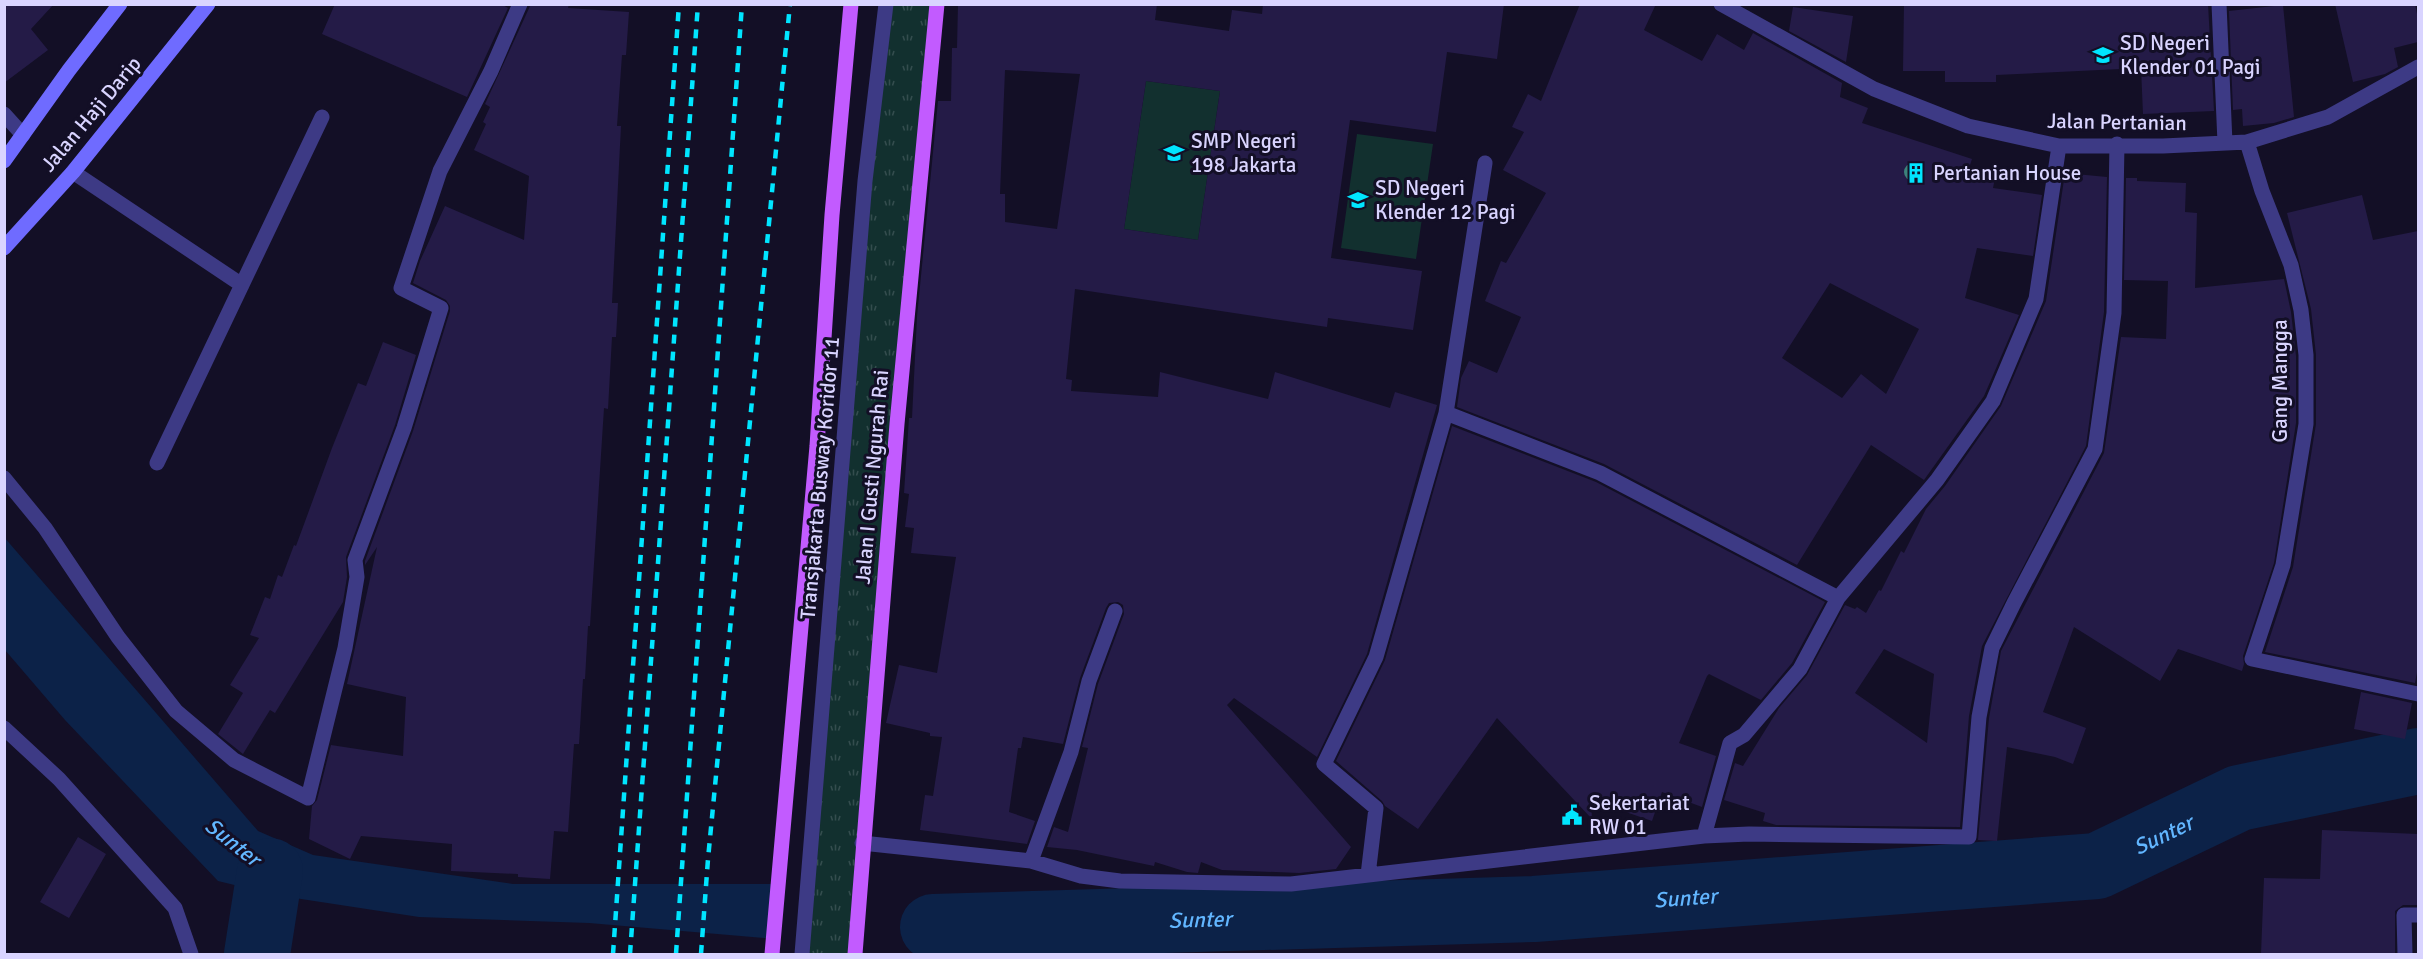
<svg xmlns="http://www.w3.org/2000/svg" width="2423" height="959" font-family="Signika,sans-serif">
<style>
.grass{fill:url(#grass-tufts)}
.pitch{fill:#12302f}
.water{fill:#0c2248}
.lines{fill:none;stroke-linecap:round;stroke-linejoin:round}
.river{stroke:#0c2248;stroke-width:66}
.building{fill:#241b47;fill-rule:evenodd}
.lane{stroke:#3d3a85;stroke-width:15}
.street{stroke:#3d3a85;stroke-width:15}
.secondary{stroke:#6f6bff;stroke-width:15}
.primary{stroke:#c25bff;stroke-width:15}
.rail{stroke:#00e5ff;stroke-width:4.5;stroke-dasharray:9 8;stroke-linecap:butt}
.tree{fill:#3d827b}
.labels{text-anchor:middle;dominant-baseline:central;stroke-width:6;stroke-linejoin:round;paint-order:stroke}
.poi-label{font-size:21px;fill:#d9d4ff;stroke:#130f26;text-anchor:start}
.street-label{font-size:21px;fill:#d9d4ff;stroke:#130f26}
.water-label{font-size:22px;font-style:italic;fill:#62b6ff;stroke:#130f26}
</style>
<defs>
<pattern id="grass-tufts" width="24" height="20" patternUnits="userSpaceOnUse" patternTransform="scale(1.5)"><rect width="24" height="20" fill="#12302f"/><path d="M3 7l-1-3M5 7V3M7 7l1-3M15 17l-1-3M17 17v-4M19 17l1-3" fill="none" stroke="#344d4e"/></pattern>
</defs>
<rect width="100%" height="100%" fill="#130f26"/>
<path class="grass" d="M 886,5 L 937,5 L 855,954 L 802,954 Z"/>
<path class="pitch" d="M 1146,81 L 1220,91 L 1198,240 L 1124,229 Z
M 1357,134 L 1433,144 L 1416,259 L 1341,248 Z"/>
<path class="water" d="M 4,537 L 258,831 L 313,855 L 513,884 L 779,884 L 776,939 L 589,923 L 419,917 L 275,895 L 218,881 L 65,720 L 5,650 Z"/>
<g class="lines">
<g class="river">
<path id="s1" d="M 933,927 L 1534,909 L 2097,866 L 2239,798 L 2418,761"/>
<path d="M 257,954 L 270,871"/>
</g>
</g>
<path class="building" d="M 4,4 L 54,4 L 31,29 L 48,50 L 4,83 Z
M 335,4 L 501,4 L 508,8 L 467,97 L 322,34 Z
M 531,4 L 569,4 L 568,8 L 629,12 L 626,55 L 622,55 L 617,126 L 621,126 L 612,303 L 618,303 L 616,337 L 612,337 L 608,409 L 604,408 L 590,626 L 588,626 L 585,679 L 583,679 L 579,744 L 574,744 L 568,832 L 554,831 L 550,879 L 518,877 L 518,874 L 451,871 L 452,844 L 361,836 L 350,859 L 309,839 L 312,806 L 317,800 L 331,745 L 403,756 L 406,697 L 347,684 L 377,547 L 365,565 L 365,561 L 413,431 L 450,311 L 450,306 L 446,300 L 413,283 L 420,261 L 445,206 L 524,240 L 529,176 L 474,150 L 486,124 L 483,122 L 490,107 L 485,104 Z
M 958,4 L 1157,4 L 1155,20 L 1229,31 L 1232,10 L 1262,14 L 1263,4 L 1504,4 L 1497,59 L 1447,52 L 1436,132 L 1350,120 L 1331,258 L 1422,271 L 1413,330 L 1328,318 L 1327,327 L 1075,289 L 1066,379 L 1072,380 L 1071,391 L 1158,397 L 1160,372 L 1268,399 L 1275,372 L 1390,408 L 1395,392 L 1437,405 L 1367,654 L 1317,757 L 1234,698 L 1227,705 L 1351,847 L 1336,869 L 1299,873 L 1222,870 L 1201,862 L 1198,873 L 1187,872 L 1155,862 L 1154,866 L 1077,850 L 1047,847 L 1054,827 L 1068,832 L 1088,748 L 1082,747 L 1098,684 L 1124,614 L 1123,605 L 1118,602 L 1109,603 L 1106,608 L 1080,678 L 1063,744 L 1023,737 L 1021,748 L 1018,748 L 1009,812 L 1035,821 L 1027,844 L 920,830 L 925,795 L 933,796 L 942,737 L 930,736 L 930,733 L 886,723 L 899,665 L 937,673 L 956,557 L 911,553 L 914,528 L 905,527 L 909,494 L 904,493 L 909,418 L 912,418 L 917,317 L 938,101 L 951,101 L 952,48 L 957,48 ZM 1005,70 L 1080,74 L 1057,229 L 1005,222 L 1005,194 L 1000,194 ZM 1146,81 L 1220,91 L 1198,240 L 1124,229 Z
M 1580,4 L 1656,4 L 1644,30 L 1702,61 L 1717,34 L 1744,50 L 1753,33 L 1842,83 L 1840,97 L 1868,108 L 1862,123 L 1972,159 L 1969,168 L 1996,173 L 1993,188 L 2042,195 L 2033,256 L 1977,248 L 1965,298 L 2019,315 L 1984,396 L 1924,480 L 1871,445 L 1797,565 L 1604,464 L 1457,407 L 1461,378 L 1469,361 L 1497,373 L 1521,317 L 1485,301 L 1501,261 L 1506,263 L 1546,193 L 1503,170 L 1524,132 L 1512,127 L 1528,94 L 1541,101 ZM 1830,283 L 1919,329 L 1886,394 L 1861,374 L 1842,398 L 1782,358 Z
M 1904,4 L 2208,4 L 2214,111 L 2143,114 L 2141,68 L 1996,75 L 1996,82 L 1945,82 L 1945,71 L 1903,71 Z
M 2335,4 L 2415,4 L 2418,19 L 2418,42 L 2394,48 L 2398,67 L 2385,74 L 2353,82 Z
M 2283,5 L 2294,117 L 2274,123 L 2243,126 L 2242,109 L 2233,110 L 2229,11 Z
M 1793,7 L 1853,16 L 1846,62 L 1789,31 Z
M 2065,173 L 2107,177 L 2104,312 L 2086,446 L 1982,646 L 1969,716 L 1960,827 L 1776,825 L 1763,821 L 1765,813 L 1724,800 L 1735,763 L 1743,766 L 1779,708 L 1807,675 L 1845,605 L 1855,609 L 1857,607 L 1866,613 L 1879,590 L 1881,591 L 1901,551 L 1904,553 L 1926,509 L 1945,486 L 2001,406 L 2046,301 ZM 1884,649 L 1934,674 L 1927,743 L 1855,693 Z
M 2126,178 L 2137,178 L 2137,181 L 2186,183 L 2185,212 L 2197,213 L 2195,288 L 2284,279 L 2291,312 L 2296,356 L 2296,423 L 2274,563 L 2243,656 L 2244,664 L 2242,671 L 2178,649 L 2160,681 L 2074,627 L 2043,712 L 2086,728 L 2073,764 L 2055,757 L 2007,747 L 1997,841 L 1978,840 L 1989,718 L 2001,651 L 2104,453 L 2121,337 L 2166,339 L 2168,281 L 2124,280 Z
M 2362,195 L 2373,240 L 2418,231 L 2418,667 L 2415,683 L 2265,652 L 2293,567 L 2316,424 L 2316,355 L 2311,309 L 2287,213 Z
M 383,342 L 416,355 L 395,425 L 346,557 L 347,577 L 343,602 L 275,713 L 270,710 L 243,754 L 218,734 L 243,693 L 230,685 L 259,638 L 250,635 L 265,597 L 270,599 L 278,575 L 282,577 L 294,545 L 296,546 L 332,448 L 358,383 L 366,386 Z
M 1452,426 L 1596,482 L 1825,602 L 1792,663 L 1761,700 L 1709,674 L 1707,676 L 1679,743 L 1716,756 L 1702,807 L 1662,792 L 1652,821 L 1591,800 L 1592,819 L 1497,718 L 1418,829 L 1385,806 L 1382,801 L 1336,761 L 1385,660 Z
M 2361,692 L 2412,703 L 2405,739 L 2354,729 Z
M 2322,830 L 2418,834 L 2418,905 L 2403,905 L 2395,911 L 2395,954 L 2261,954 L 2264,878 L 2320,879 Z
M 78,837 L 106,854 L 69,918 L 40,902 Z"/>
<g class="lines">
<path class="lane" d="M 4,114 L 23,135
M 73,172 L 242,285
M 157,463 L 322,117
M 802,954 L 865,181 L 886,4"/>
<path class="street" d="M 1721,4 L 1874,89 L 1968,126 L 2059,146 L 2163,146 L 2247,142 L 2328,117 L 2418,67
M 2219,4 L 2225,143
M 2247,142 L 2262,191 L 2291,265 L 2301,310 L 2306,355 L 2306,424 L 2283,565 L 2252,659 L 2418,694
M 1485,163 L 1446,413 L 1600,473 L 1838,598
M 4,478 L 45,528 L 118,637 L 176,711 L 234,760 L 308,798 L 345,648 L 357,577 L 355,560 L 404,428 L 441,308 L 401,288 L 440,171 L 491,71 L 520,4
M 4,728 L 59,779 L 175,908 L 191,954
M 1704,836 L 1730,743 L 1744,735 L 1800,669 L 1838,598 L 1937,480 L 1993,401 L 2036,299 L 2059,146
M 862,843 L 1031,861 L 1081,876 L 1120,881 L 1291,884 L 1704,836 L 1749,834 L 1969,837 L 1979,717 L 1992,648 L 2014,603 L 2095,449 L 2114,313 L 2117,144
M 1031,861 L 1071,752 L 1089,681 L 1115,611
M 1368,875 L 1376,808 L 1324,764 L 1376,657 L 1446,413
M 2405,954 L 2404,915 L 2418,915"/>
<path class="secondary" d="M 4,161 L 69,70 L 120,4
M 4,248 L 73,172 L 208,4"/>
<path class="primary" d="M 772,954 L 817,446 L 832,215 L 851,4
M 855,954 L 897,424 L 937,4"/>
<path class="rail" d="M 613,954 L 679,4
M 630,954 L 698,4
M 676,954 L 742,4
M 701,954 L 708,859 L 790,4"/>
</g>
<circle class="tree" cx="1913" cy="172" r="9"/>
<defs>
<g id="school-bare" transform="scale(1.62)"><path d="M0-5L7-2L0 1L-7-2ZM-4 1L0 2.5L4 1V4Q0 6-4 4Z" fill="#00e5ff" stroke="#130f26" stroke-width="2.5" paint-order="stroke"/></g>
<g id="building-bare" transform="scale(1.62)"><path d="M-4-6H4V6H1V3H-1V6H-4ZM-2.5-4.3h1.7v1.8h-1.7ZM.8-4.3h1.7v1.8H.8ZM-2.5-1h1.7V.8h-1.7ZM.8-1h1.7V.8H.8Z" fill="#00e5ff" stroke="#130f26" stroke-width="2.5" paint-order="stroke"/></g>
<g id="civic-bare" transform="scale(1.62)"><path d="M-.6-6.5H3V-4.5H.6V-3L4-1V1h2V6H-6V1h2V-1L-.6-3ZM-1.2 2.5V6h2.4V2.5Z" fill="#00e5ff" stroke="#130f26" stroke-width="2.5" paint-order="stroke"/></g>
</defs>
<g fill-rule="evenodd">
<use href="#school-bare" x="2103" y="55"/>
<use href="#school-bare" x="1174" y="153"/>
<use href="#building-bare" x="1916" y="173"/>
<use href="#school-bare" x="1358" y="200"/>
<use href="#civic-bare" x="1572" y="815"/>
</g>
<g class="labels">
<g class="poi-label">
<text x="2120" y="43">SD Negeri<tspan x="2120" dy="24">Klender 01 Pagi</tspan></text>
<text x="1191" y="141">SMP Negeri<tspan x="1191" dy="24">198 Jakarta</tspan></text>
<text x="1933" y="173">Pertanian House</text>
<text x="1375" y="188">SD Negeri<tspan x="1375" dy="24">Klender 12 Pagi</tspan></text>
<text x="1589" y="803">Sekertariat<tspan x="1589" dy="24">RW 01</tspan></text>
</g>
<g class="street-label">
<text transform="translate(91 114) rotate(-50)">Jalan Haji Darip</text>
<text transform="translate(2117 122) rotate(1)">Jalan Pertanian</text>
<text transform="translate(2280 381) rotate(-90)">Gang Mangga</text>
<text transform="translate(872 477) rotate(-85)">Jalan I Gusti Ngurah Rai</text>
<text transform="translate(820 478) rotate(-85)">Transjakarta Busway Koridor 11</text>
</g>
<g class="water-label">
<text stroke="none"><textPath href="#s1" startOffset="1239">Sunter</textPath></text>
<text transform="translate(233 842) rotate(38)">Sunter</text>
<text stroke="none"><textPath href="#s1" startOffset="753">Sunter</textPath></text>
<text stroke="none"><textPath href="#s1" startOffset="267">Sunter</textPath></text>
</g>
</g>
<rect width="2423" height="959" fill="none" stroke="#d9d4ff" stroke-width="12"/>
</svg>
